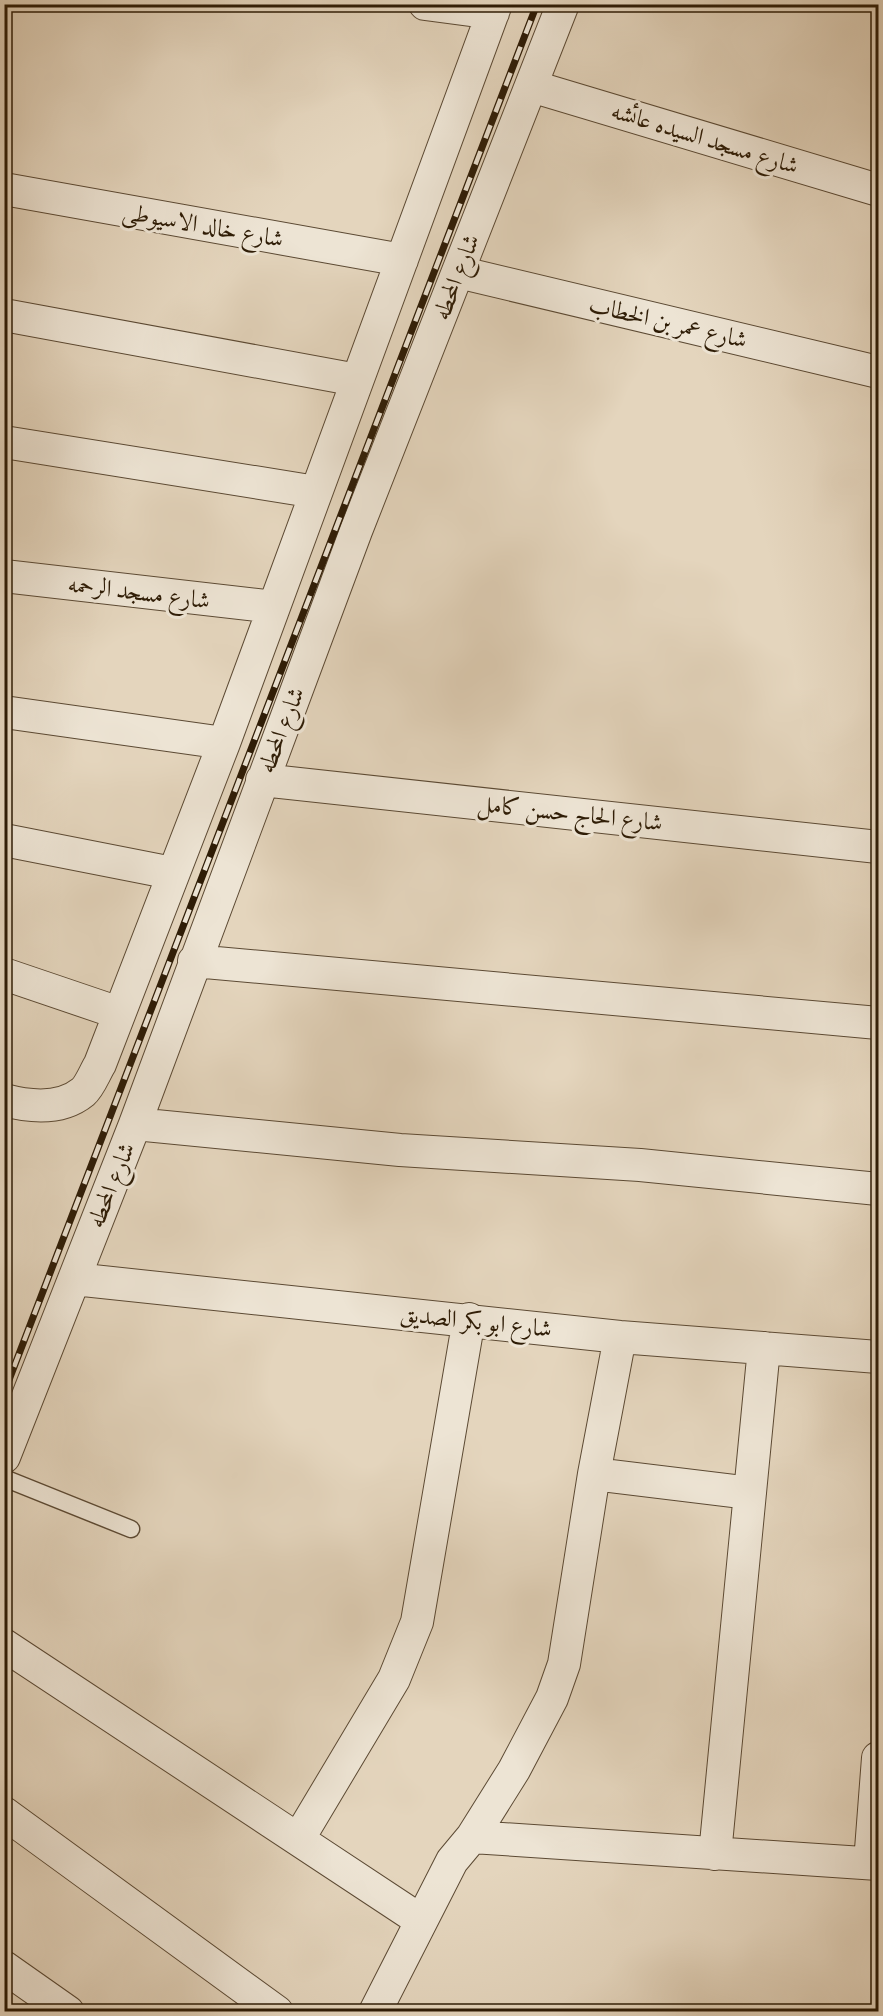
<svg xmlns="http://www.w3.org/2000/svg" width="883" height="2016" font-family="'IM FELL Great Primer',Amiri,serif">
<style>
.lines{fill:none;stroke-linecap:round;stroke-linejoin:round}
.service-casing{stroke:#5c4a34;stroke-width:19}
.minor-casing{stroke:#5c4a34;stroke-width:34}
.service{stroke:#ede4d4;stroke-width:16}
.minor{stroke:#ede4d4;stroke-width:32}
.rail-casing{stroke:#2e1c06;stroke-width:7}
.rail{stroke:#ede4d4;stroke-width:4.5;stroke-dasharray:14;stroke-linecap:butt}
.labels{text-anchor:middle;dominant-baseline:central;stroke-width:6;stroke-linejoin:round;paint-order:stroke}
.street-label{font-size:24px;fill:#2e1c06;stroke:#ede4d4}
</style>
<rect width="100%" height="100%" fill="#e4d5bd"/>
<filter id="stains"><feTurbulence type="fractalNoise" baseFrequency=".00333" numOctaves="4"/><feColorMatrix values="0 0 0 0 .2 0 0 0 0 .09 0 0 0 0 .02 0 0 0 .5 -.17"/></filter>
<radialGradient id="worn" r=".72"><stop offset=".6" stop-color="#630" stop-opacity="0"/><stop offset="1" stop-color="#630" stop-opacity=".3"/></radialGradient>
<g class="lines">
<g class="service-casing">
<path id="service" d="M 4,1478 L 131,1529"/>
</g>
<g class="minor-casing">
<path id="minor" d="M 425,4 L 493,13
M 531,86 L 878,190
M 4,189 L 402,260
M 458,272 L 878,372
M 4,315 L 357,380
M 4,442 L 316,492
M 4,576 L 274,607
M 4,712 L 224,743
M 262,780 L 878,847
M 4,840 L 172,873
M 194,961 L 878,1023
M 4,974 L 119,1013
M 4,1100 C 30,1107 61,1110 83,1092 C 90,1086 95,1072 100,1064 L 224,743 L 496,4
M 135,1124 L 400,1150 L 640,1165 L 878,1189
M 74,1279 L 620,1337 L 878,1357
M 4,1457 L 135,1124 L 356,531 L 563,4
M 594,1474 L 750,1493
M 4,1645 L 420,1920
M 4,1813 L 277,2012
M 472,1837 L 878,1864
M 299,1838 L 394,1679 L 417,1622 L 469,1319
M 715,1854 L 764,1348
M 870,1863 L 878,1758
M 4,1967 L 68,2012
M 375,2012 L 452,1861 L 472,1837 L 514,1770 L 552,1698 L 564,1664 L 594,1474 L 620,1337"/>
</g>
<use href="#service" class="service"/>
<use href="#minor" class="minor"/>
<g class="rail-casing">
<path id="rail" d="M 4,1393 L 537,4"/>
</g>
<use href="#rail" class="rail"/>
</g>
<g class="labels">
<g class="street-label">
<text transform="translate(705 138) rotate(17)">شارع مسجد السيده عائشه</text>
<text transform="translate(203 225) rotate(10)">شارع خالد الاسيوطى</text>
<text transform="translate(456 277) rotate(-69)">شارع المحطه</text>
<text transform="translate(668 322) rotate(13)">شارع عمر بن الخطاب</text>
<text transform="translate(139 592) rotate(7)">شارع مسجد الرحمه</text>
<text transform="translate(281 730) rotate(-69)">شارع المحطه</text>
<text transform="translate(570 813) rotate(6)">شارع الحاج حسن كامل</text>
<text transform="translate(111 1185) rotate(-68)">شارع المحطه</text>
<text transform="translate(476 1321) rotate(6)">شارع ابو بكر الصديق</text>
</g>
</g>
<rect width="883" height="2016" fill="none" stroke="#e4d5bd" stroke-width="24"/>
<rect x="6" y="6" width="871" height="2004" fill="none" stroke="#2e1c06" stroke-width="3"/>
<rect x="12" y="12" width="859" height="1992" fill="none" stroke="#2e1c06" stroke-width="1.5"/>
<rect width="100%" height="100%" filter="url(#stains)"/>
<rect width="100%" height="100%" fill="url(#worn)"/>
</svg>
